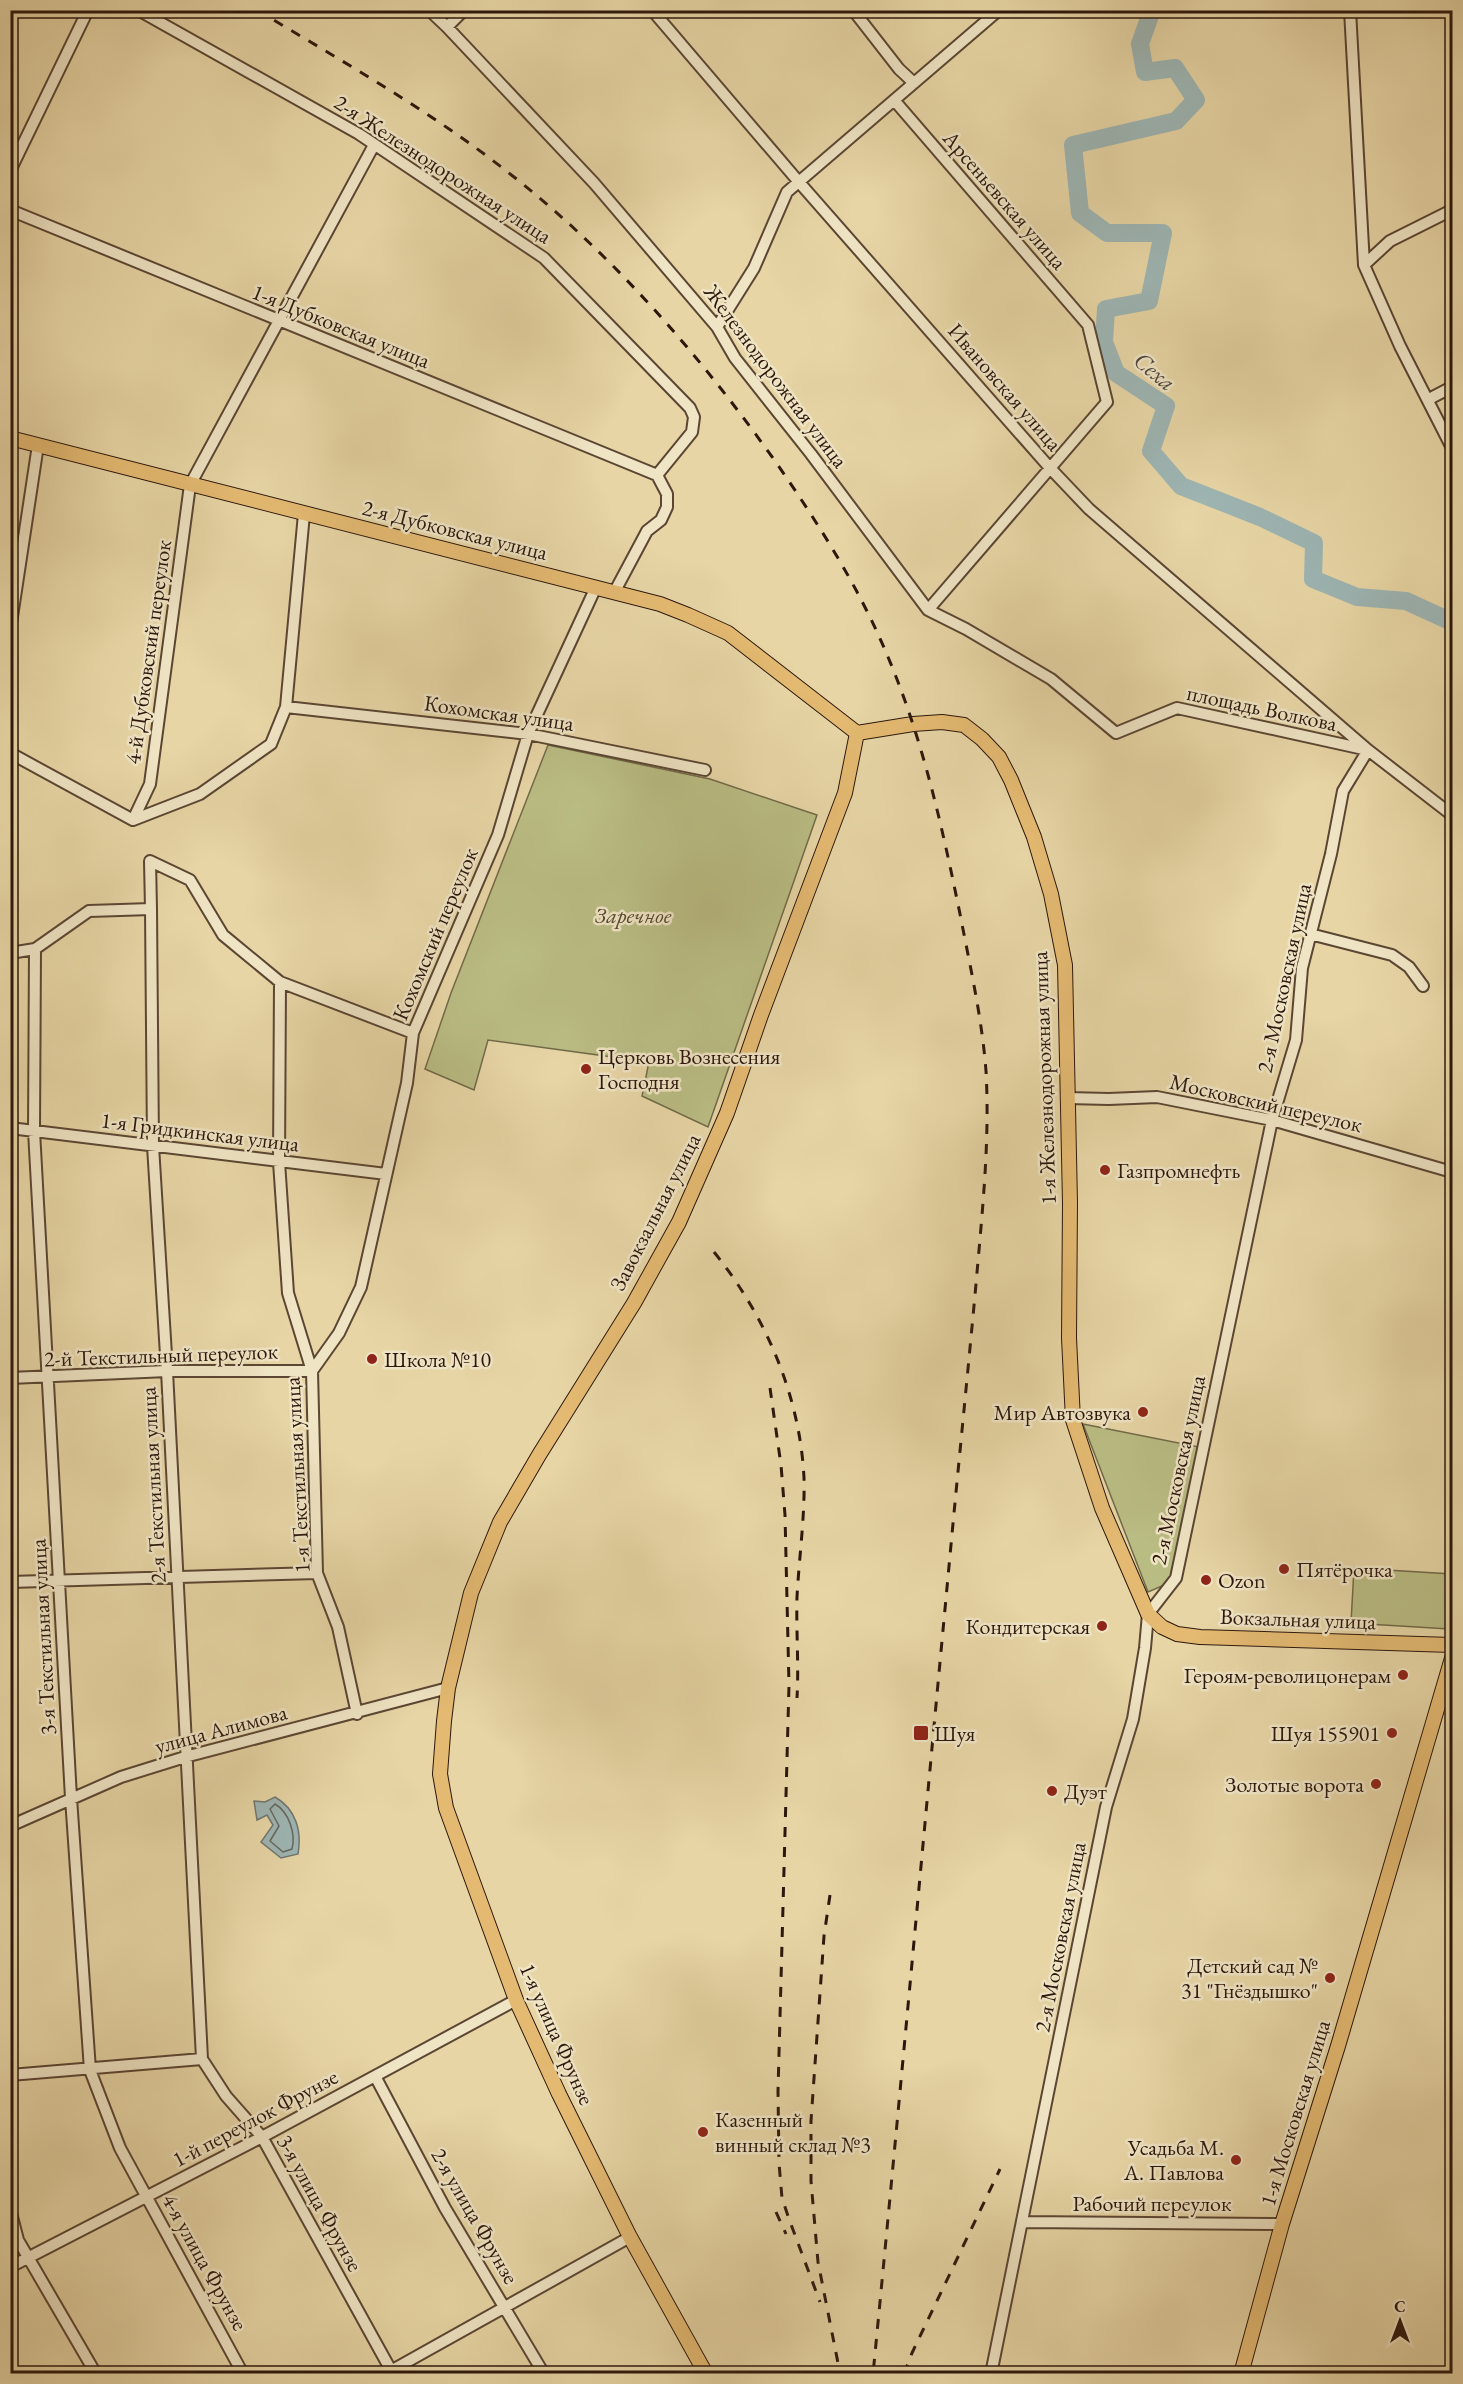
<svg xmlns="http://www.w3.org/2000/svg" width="1463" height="2384" font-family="'EB Garamond',serif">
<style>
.green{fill:#b9bc83;stroke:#726a48;stroke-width:1.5}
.water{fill:#9db5b3;stroke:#707671;stroke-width:1.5}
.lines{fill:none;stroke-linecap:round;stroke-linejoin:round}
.shore{stroke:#646660;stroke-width:1.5}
.river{stroke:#9db5b3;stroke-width:18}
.minor-casing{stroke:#5b4633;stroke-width:14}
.major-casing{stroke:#2c170d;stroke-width:16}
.minor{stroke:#efe4c4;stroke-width:10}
.major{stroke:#e4ba72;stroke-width:14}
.rail{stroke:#2c170d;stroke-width:3;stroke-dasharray:10 10;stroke-linecap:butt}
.poi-dot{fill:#8f2418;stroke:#efe4c4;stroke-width:2}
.labels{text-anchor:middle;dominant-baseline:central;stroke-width:5;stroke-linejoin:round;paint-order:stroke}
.street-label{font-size:22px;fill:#2c170d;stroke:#efe4c4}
.park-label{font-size:22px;font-style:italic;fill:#564930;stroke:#efe4c4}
.poi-label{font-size:22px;fill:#2c170d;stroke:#efe4c4;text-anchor:start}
.water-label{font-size:24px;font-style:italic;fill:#4e463f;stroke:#efe4c4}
</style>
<rect width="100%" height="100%" fill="#e7d5a5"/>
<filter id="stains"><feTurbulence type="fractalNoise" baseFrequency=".00333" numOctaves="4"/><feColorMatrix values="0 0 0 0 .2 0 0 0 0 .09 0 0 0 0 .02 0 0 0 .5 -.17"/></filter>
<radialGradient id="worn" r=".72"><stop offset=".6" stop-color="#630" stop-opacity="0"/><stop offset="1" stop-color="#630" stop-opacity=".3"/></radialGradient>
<path class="green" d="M 548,745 L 710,779 L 817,815 L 708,1127 L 642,1096 L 649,1062 L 488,1040 L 474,1090 L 425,1069 L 451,993 Z
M 1083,1424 L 1199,1447 L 1169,1583 L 1148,1592 Z
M 1354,1568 L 1452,1574 L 1452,1618 L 1449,1629 L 1351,1623 Z"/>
<path class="water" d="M 275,1797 C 296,1809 302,1831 298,1854 L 281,1858 L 261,1842 L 273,1825 L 267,1815 L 257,1820 L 254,1801 L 265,1802 Z"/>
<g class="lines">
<path class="shore" d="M 275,1804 C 289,1812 296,1834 292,1849 L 283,1852 L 270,1841 L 279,1826 L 270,1809 Z"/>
<path class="river" d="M 1152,10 L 1140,44 L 1145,72 L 1175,68 L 1196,100 L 1176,121 L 1073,145 L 1080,213 L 1107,233 L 1163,233 L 1149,301 L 1106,309 L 1104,342 L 1116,373 L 1166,406 L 1151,451 L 1181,486 L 1260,517 L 1314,543 L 1313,579 L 1357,597 L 1406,601 L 1452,622"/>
<g class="minor-casing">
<path id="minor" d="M 138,10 L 359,134 L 544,258 L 690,408 L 694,417 L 692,432 L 657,475
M 429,10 L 447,27 L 594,183 L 717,327 L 735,358 L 811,454 L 928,610 L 966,629 L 1051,679 L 1116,733 L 1177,708 L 1368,750
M 652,10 L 798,181 L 1050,468 L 1089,509 L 1368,750 L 1452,815
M 853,10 L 899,69 L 914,83
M 1350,10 L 1364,265 L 1400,346 L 1452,448
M 447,27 L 464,10
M 894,100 L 1088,325 L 1107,402 L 928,610
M 10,171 L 88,10
M 10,210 L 657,475
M 1364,265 L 1390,241 L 1452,210
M 717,327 L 754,268 L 787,192 L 999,10
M 1429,399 L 1452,387
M 615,591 L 647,531 L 661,520 L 667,507 L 667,494 L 657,475
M 10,630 L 38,445
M 286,707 L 528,734 L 705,770
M 10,753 L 133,820 L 200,794 L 271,744 L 286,707 L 304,514
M 133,820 L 150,784 L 190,485 L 374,145
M 151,909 L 153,1146 L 167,1371 L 202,2059 L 226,2096 L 262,2137 L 393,2374
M 1310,934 L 1392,955 L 1409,967 L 1423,986
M 35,949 L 34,1131 L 71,1798 L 90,2070 L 120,2148 L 243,2374
M 10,953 L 35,949 L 89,911 L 151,909 L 150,861 L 190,880 L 223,935 L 280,982 L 413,1033
M 280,982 L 279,1162 L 288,1293 L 312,1371 L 317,1573 L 338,1627 L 357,1714
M 1067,1098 L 1109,1099 L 1157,1097 L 1272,1120 L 1452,1172
M 10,1128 L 386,1174
M 10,1378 L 167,1371 L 312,1371 L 339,1333 L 361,1287 L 407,1083 L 413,1033 L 498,835 L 528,734 L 596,587
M 10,1582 L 317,1573
M 10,1826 L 121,1777 L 185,1757 L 448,1688
M 10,2075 L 202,2059
M 375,2076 L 445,2208 L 544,2374
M 10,2209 L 18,2240 L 96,2374
M 1022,2222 L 1282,2224
M 10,2267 L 262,2137 L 516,2000
M 387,2373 L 630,2237
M 991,2374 L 1106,1807 L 1133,1719 L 1145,1648 L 1148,1614 L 1176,1578 L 1272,1120 L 1296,1040 L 1302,968 L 1331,854 L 1343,791 L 1368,750"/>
</g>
<g class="major-casing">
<path id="major" d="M 10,438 L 660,604 L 688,615 L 728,633 L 857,733
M 857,733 L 913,724 L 942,722 L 964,725 L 982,739 L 999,757 L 1011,780 L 1034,837 L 1051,894 L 1065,965 L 1070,1203 L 1069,1338 L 1073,1420 L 1102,1508 L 1148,1614 L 1162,1627 L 1177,1634 L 1200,1637 L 1452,1645
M 706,2374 L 630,2237 L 559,2094 L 516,2000 L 446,1808 L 440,1774 L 444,1721 L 448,1688 L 471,1593 L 500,1522 L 539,1455 L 634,1303 L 679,1222 L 727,1113 L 761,1015 L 845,793 L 857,733
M 1241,2374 L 1282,2224 L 1338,2046 L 1452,1658"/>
</g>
<use href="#minor" class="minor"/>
<use href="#major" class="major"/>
<path class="rail" d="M 257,10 C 345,63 434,113 514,177 C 615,257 701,357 775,461 C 818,523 859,587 888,657 C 923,740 942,826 960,914 C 970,966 982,1018 986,1071 C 990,1142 982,1214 976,1284 C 967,1382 957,1479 948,1577 C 923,1842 899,2108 873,2374
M 714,1252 C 765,1315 800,1395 804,1478 C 805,1517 799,1558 797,1597 C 796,1631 799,1664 797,1698
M 770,1388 L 781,1465 L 785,1515 L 789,1685 L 778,2091 L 779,2163 L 782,2198 L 789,2219 L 820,2302
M 830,1895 L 824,1936 L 811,2121 L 811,2181 L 818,2262 L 838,2363
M 776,2212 L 786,2234
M 904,2374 L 912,2353 L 1000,2169"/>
</g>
<g class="poi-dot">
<circle cx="586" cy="1069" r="6"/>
<circle cx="1105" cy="1170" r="6"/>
<circle cx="372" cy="1359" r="6"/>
<circle cx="1143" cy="1412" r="6"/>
<circle cx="1284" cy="1569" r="6"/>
<circle cx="1206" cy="1580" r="6"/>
<circle cx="1102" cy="1626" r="6"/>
<circle cx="1403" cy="1675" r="6"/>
<rect x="913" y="1725" width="16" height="16" rx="3"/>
<circle cx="1392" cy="1733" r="6"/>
<circle cx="1376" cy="1784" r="6"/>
<circle cx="1052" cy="1791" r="6"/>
<circle cx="1330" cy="1978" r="6"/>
<circle cx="703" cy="2132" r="6"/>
<circle cx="1236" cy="2160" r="6"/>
</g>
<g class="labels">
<g class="street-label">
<text transform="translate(443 169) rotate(33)">2-я Железнодорожная улица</text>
<text transform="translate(1005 200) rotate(49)">Арсеньевская улица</text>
<text transform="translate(341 326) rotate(22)">1-я Дубковская улица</text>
<text transform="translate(776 376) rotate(53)">Железнодорожная улица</text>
<text transform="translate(1005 387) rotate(49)">Ивановская улица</text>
<text transform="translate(455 530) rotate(14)">2-я Дубковская улица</text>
<text transform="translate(148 652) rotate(-82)">4-й Дубковский переулок</text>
<text transform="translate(1262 708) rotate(12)">площадь Волкова</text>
<text transform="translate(499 713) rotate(8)">Кохомская улица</text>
<text transform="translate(435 934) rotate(-67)">Кохомский переулок</text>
<text transform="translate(1284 978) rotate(-78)">2-я Московская улица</text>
<text transform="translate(1044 1078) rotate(-92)">1-я Железнодорожная улица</text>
<text transform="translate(1266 1103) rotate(13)">Московский переулок</text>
<text transform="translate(200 1132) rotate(7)">1-я Гридкинская улица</text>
<text transform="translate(655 1212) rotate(-63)">Завокзальная улица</text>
<text transform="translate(161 1355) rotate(-2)">2-й Текстильный переулок</text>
<text transform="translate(1178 1470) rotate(-78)">2-я Московская улица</text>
<text transform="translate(297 1475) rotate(-93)">1-я Текстильная улица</text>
<text transform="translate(153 1485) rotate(-93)">2-я Текстильная улица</text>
<text transform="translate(1298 1619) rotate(2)">Вокзальная улица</text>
<text transform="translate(43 1637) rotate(-93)">3-я Текстильная улица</text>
<text transform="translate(221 1729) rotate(-15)">улица Алимова</text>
<text transform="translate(1060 1937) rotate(-79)">2-я Московская улица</text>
<text transform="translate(557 2034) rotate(66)">1-я улица Фрунзе</text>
<text transform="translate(1295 2113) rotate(-73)">1-я Московская улица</text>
<text transform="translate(255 2118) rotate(-28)">1-й переулок Фрунзе</text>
<text transform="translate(320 2203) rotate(61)">3-я улица Фрунзе</text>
<text x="1152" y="2203">Рабочий переулок</text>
<text transform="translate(475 2216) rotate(60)">2-я улица Фрунзе</text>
<text transform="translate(205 2262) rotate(61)">4-я улица Фрунзе</text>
</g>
<g class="park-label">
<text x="633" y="915">Заречное</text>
</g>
<g class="poi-label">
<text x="598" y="1056">Церковь Вознесения<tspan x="598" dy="25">Господня</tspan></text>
<text x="1117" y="1170">Газпромнефть</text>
<text x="384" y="1359">Школа №10</text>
<text x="1131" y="1412" text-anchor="end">Мир Автозвука</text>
<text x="1296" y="1569">Пятёрочка</text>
<text x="1218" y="1580">Ozon</text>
<text x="1090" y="1626" text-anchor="end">Кондитерская</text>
<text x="1391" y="1675" text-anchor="end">Героям-револицонерам</text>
<text x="934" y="1733">Шуя</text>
<text x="1380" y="1733" text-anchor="end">Шуя 155901</text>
<text x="1364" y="1784" text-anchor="end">Золотые ворота</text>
<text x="1064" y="1791">Дуэт</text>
<text x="1318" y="1965" text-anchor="end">Детский сад №<tspan x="1318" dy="25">31 "Гнёздышко"</tspan></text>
<text x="715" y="2119">Казенный<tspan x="715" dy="25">винный склад №3</tspan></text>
<text x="1224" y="2147" text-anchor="end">Усадьба М.<tspan x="1224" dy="25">А. Павлова</tspan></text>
</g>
<g class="water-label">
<text transform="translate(1155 371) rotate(40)">Сеха</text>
</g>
</g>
<rect width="1463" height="2384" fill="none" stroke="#e7d5a5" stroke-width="36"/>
<rect x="12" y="12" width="1439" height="2360" fill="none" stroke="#2c170d" stroke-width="3"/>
<rect x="18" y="18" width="1427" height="2348" fill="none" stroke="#2c170d" stroke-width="1.5"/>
<g transform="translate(1400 2321)" stroke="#efe4c4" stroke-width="4.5" paint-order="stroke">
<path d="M0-4.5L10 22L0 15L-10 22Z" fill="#2c170d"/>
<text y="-9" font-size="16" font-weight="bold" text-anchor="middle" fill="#2c170d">С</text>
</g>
<rect width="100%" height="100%" filter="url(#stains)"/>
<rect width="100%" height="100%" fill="url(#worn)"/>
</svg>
